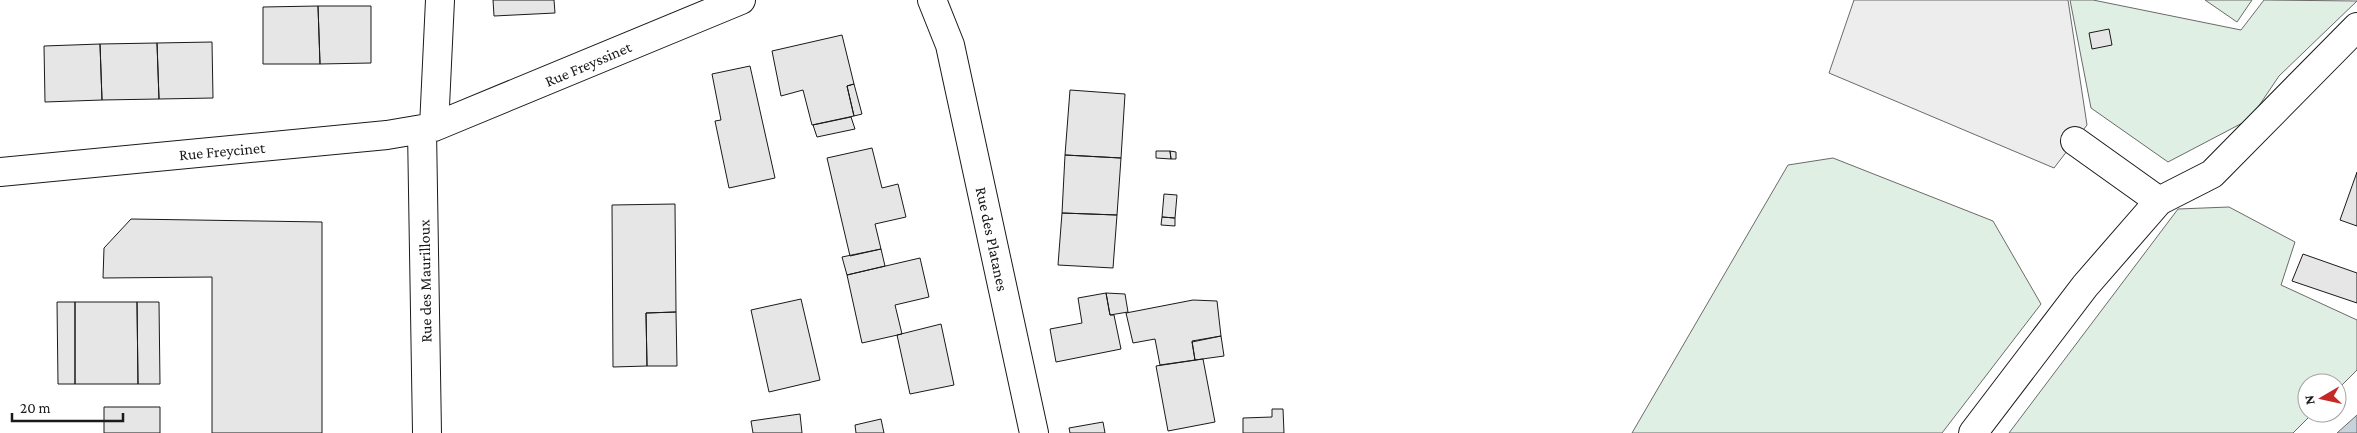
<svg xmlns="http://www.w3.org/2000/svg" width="2357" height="433" font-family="'Crimson Pro',serif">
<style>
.green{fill:#e0efe3;stroke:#6a6a6a}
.parking{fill:#ededed;stroke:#6a6a6a}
.water{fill:#c6d2dc;stroke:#6a6a6a}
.building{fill:#e6e6e6;stroke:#1a1a1a}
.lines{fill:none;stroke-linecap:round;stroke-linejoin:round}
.minor-casing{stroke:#1a1a1a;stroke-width:30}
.minor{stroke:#fff;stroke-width:28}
.labels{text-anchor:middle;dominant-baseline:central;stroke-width:4;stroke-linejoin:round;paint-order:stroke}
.street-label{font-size:16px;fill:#1a1a1a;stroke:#fff}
</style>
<rect width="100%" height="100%" fill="#fff"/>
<path class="green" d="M 2070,0 L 2093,0 L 2241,30 L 2264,0 L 2357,1 L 2279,76 L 2250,119 L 2168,162 L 2091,108 Z
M 2205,0 L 2252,0 L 2237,22 Z
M 1833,158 L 1993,221 L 2041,304 L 1942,433 L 1632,433 L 1788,165 Z
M 2229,207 L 2295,242 L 2281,285 L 2357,320 L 2357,370 L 2337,390 L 2337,383 L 2307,383 L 2307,413 L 2313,413 L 2293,433 L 2009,433 L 2178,209 Z"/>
<path class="parking" d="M 1854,0 L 2068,0 L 2087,125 L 2054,168 L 1829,73 Z"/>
<path class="water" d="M 2357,415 L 2357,433 L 2337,433 Z"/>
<path class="building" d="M 493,0 L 554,0 L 555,13 L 494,16 Z
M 318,6 L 371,6 L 371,63 L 320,64 Z
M 318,6 L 320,64 L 263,64 L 263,7 Z
M 2109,29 L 2112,45 L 2092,49 L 2089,33 Z
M 842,35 L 854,84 L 847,86 L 854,116 L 812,125 L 803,90 L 781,96 L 772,51 Z
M 212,42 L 213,98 L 159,99 L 157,43 Z
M 157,43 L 159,99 L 102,100 L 100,44 Z
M 100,44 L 102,100 L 45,102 L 44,46 Z
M 750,66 L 775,178 L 729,188 L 715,121 L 721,120 L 712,74 Z
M 854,84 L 862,114 L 854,116 L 847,86 Z
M 1070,90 L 1125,94 L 1121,158 L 1065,155 Z
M 851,117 L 855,129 L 817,137 L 813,125 Z
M 872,148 L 882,188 L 898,184 L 906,217 L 875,224 L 881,249 L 850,256 L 827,158 Z
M 1156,151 L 1170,151 L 1171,159 L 1156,158 Z
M 1170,151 L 1176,152 L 1176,159 L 1171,159 Z
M 1065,155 L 1121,158 L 1117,215 L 1062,213 Z
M 2357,172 L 2357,226 L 2340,220 Z
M 1164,194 L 1177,195 L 1175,218 L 1162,217 Z
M 675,204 L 676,312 L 646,313 L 647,366 L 613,367 L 612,205 Z
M 1062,213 L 1117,215 L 1113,268 L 1058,265 Z
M 1162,217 L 1175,218 L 1175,226 L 1161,225 Z
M 131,219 L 322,222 L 322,433 L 212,433 L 212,277 L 103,278 L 104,248 Z
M 881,249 L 885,266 L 847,275 L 842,257 Z
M 2303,254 L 2357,273 L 2357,303 L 2292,281 Z
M 920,258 L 929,297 L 895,305 L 902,334 L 862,343 L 847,275 Z
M 1106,293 L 1125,294 L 1128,312 L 1110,315 Z
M 1106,293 L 1110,315 L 1114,315 L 1121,349 L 1056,362 L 1050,329 L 1082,323 L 1078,298 Z
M 801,299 L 820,380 L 769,392 L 751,310 Z
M 1193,300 L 1217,301 L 1221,336 L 1192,341 L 1195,360 L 1160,365 L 1155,339 L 1133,343 L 1126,313 Z
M 57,302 L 75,302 L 75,384 L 58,384 Z
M 75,302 L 137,302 L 138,384 L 75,384 Z
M 137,302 L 159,302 L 160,384 L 138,384 Z
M 676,312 L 677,366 L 647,366 L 646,313 Z
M 941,324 L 954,385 L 910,394 L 897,335 Z
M 1221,336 L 1224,356 L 1195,360 L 1192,342 Z
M 1203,359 L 1215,422 L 1168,431 L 1156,366 Z
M 104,407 L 160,407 L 160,433 L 104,433 Z
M 1272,409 L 1283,409 L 1284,433 L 1243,433 L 1243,418 L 1272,417 Z
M 800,414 L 802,433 L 753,433 L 751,421 Z
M 881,419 L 884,433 L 856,433 L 855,425 Z
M 1103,422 L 1105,433 L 1070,433 L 1069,428 Z"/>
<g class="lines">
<g class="minor-casing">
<path id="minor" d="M 932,0 L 950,45 L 1034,433
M 434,127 L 440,0
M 422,130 L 427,433
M 2075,141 L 2159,201
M 0,172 L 387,135 L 434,127 L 741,0
M 1973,433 L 2085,286 L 2159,201 L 2212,174 L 2357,27"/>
</g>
<use href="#minor" class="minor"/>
</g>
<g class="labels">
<g class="street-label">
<text transform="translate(588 64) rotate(-23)">Rue Freyssinet</text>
<text transform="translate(222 151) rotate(-5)">Rue Freycinet</text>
<text transform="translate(992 239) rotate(78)">Rue des Platanes</text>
<text transform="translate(425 281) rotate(-91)">Rue des Maurilloux</text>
</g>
</g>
<g transform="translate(2322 398) rotate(261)"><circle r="24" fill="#ffffff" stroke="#a3a3a3"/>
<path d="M0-4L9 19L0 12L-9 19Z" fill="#c62828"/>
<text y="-8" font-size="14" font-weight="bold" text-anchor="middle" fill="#1a1a1a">N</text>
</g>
<path d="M12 413v8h111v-8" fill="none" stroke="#1a1a1a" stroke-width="2.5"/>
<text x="20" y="413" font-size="15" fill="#1a1a1a" stroke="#ffffff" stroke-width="4" paint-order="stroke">20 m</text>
</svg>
